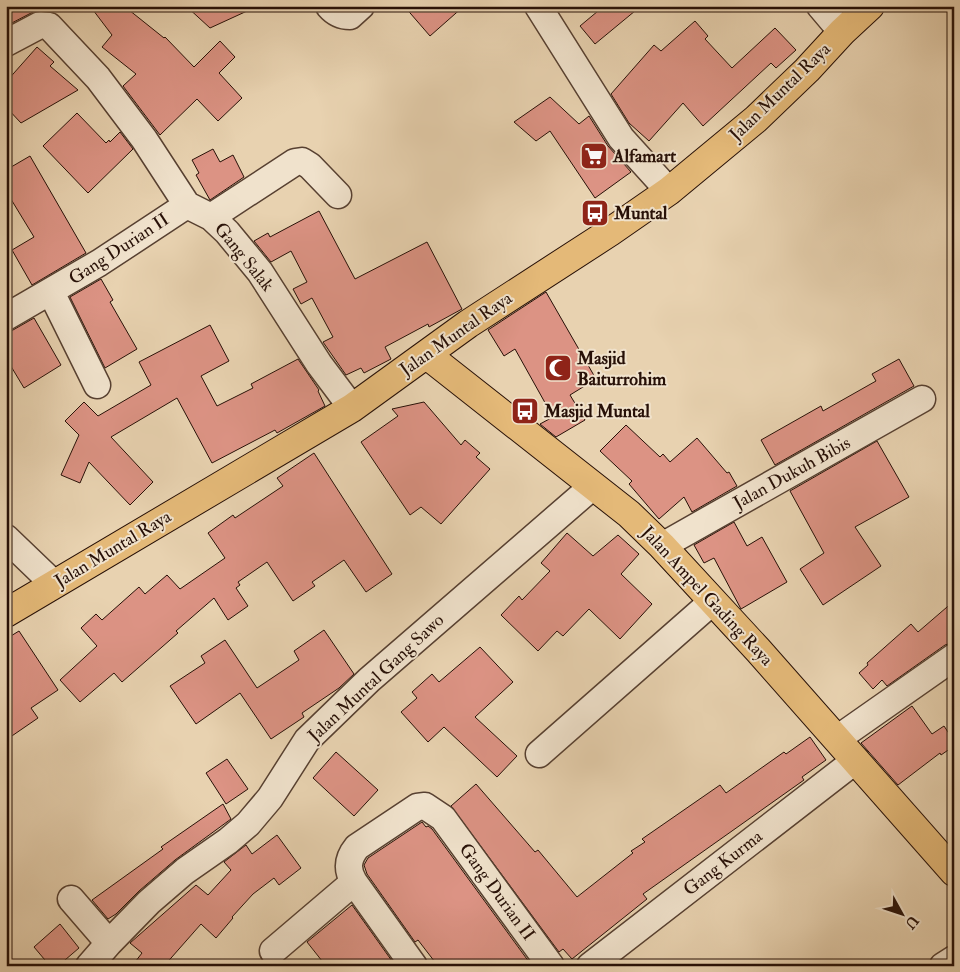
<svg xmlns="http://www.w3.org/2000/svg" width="960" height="972" font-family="'IM FELL Double Pica',serif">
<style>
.building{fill:#dc9384;stroke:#271007}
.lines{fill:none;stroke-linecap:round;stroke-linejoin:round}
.minor-casing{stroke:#574031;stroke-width:29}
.major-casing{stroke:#271007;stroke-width:30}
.minor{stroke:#f0e2cc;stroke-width:26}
.major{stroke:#e4b978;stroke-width:28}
.labels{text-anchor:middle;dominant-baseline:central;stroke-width:4;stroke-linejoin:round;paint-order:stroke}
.street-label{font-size:18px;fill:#271007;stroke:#f0e2cc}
.poi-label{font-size:18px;font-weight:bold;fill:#271007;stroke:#f0e2cc;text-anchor:start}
</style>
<rect width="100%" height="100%" fill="#e8d2b0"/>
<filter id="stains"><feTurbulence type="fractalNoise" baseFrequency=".004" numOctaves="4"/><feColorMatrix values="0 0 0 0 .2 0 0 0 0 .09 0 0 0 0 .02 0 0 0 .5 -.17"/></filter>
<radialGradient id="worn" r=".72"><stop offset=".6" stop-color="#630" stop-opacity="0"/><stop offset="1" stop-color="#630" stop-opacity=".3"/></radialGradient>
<path class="building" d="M 6,6 L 60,6 L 51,11 L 42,10 L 33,12 L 6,26 Z
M 90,6 L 124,6 L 164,38 L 165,37 L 194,67 L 220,41 L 235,57 L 219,73 L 242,98 L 218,121 L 197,99 L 160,135 L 123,86 L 136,74 L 102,47 L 112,35 Z
M 186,6 L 258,6 L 210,28 Z
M 404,6 L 464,6 L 430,36 Z
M 604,6 L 641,6 L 595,44 L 580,26 Z
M 695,21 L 708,36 L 705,39 L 732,68 L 775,28 L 796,50 L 776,68 L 771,63 L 703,126 L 683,103 L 649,141 L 629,123 L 611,94 L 654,45 L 661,51 Z
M 37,47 L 54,62 L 50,66 L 78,90 L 21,123 L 6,107 L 6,82 Z
M 550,97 L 579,124 L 589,116 L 608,146 L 631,172 L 595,198 L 550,131 L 536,141 L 514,122 Z
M 77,113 L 106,143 L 109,140 L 110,142 L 120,132 L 133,149 L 88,193 L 43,146 Z
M 213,149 L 220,162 L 233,155 L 244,177 L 210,200 L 196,175 L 199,173 L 192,160 Z
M 30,156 L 86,253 L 32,285 L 12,250 L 34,237 L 6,191 L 6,170 Z
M 319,211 L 355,279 L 427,242 L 462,309 L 429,327 L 428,324 L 385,347 L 391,359 L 364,373 L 361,368 L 346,375 L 323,342 L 333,337 L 312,298 L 301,304 L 293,289 L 307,282 L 291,251 L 271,262 L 254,241 L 268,233 L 270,237 Z
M 101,279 L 113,300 L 110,302 L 137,349 L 105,368 L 70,297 Z
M 546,292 L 596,379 L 570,395 L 585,420 L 556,437 L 540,424 L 553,417 L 515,349 L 504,356 L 488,330 Z
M 34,318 L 61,365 L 24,388 L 6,358 L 6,334 Z
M 210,325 L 229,361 L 201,376 L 217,406 L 253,388 L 251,384 L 298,359 L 319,390 L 318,391 L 325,406 L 277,433 L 275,430 L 212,463 L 177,398 L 111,437 L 153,482 L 130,505 L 89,462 L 80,483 L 61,475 L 79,435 L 65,421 L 84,402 L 98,416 L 151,385 L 139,362 Z
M 899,359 L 914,386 L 775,465 L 761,440 L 821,406 L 823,411 L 876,381 L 872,374 Z
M 424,402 L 461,445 L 465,440 L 480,453 L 476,457 L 490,469 L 441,524 L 421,507 L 410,515 L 361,442 L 398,416 L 392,409 Z
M 626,425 L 660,457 L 663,454 L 670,462 L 697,438 L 727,473 L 729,472 L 737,486 L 692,512 L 684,497 L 659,519 L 629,484 L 632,481 L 600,451 Z
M 877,441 L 909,497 L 855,527 L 881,566 L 823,605 L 800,569 L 824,553 L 790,491 Z
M 314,453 L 392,574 L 366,592 L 344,560 L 312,582 L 315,586 L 293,601 L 267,562 L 238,582 L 240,585 L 236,588 L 248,606 L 228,620 L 214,598 L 176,631 L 178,633 L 122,682 L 114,673 L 80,702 L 60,680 L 97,646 L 81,628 L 96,614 L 102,620 L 139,587 L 145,594 L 167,575 L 180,589 L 225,558 L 208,533 L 233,515 L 235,518 L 283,486 L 277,478 Z
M 734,522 L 747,546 L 762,537 L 787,582 L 741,609 L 714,558 L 704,563 L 694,545 Z
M 567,533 L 593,556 L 618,535 L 639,554 L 621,574 L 652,604 L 620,639 L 589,609 L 563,636 L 557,631 L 538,651 L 501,615 L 519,596 L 522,600 L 550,571 L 541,563 Z
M 954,601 L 954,642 L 945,645 L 887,686 L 882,680 L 873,689 L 859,673 L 868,665 L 867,663 L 911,624 L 918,632 Z
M 324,630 L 354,674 L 339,688 L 302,713 L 304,717 L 271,739 L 240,693 L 196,724 L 170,686 L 205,663 L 201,656 L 225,640 L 257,688 L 299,660 L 294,651 Z
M 19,631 L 58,690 L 31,708 L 38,718 L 6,740 L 6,639 Z
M 480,647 L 513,682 L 475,717 L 517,756 L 497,777 L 444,727 L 428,742 L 401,712 L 417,698 L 412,692 L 432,674 L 439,682 Z
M 912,706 L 932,734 L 944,726 L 954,741 L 954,746 L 941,755 L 940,753 L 898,785 L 861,743 Z
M 810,737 L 826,760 L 802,777 L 804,780 L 643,894 L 647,899 L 572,959 L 563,949 L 559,952 L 451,806 L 476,784 L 535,852 L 538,850 L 577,897 L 633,853 L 631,851 L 645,842 L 642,839 L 720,785 L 726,793 L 784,752 L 786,754 Z
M 336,752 L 378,790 L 354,816 L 313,778 Z
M 227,759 L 248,789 L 226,804 L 206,773 Z
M 223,804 L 231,819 L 175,860 L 139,891 L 116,914 L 108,919 L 92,900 L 163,849 L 161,847 Z
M 422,822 L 426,827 L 428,826 L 432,829 L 532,966 L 438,966 L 418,940 L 415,942 L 367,874 L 364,865 L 368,858 Z
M 277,835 L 301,868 L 279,885 L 274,878 L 253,894 L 232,917 L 233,918 L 216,938 L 201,924 L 164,966 L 132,966 L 142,953 L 130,943 L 196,885 L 208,895 L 231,870 L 224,862 L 246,845 L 252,854 Z
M 352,905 L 392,961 L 385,966 L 326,966 L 307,942 Z
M 60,924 L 79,948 L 58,966 L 50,966 L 34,947 Z"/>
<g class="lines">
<g class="minor-casing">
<path id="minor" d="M 329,6 C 335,13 341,16 350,16 L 361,6
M 538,6 L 621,138 L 669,191
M 820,6 L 842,32
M 6,43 L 40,25 L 49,26 L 98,78 L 144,139 L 187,205 L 211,217 L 227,232 L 260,272 L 319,364 L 352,408
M 211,217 L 295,162 L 302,161 L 310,166 L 338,195
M 51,292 L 97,385
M 6,317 L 99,263 L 187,205
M 6,538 L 54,584
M 662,546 L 922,399
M 837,739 L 954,657
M 539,754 L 713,601
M 71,899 L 109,943
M 273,951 L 354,882
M 89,966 L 109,943 L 149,902 L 185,871 L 228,841 L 248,824 L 270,798 L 307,740 L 369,680 L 593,486
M 414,966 L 354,882 C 346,869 348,858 357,847 L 417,807 L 425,806 L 443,818 L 551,966
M 590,966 L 856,760
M 943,966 L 954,959"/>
</g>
<g class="major-casing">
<path id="major" d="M 427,355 L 629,514 L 662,546 L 758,650 L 954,872
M 6,613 L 352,408 L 468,324 L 610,232 L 669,191 L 756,119 L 807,70 L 842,32 L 870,6"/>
</g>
<use href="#minor" class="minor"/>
<use href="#major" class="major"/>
</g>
<defs>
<g id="supermarket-square" transform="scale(1.4375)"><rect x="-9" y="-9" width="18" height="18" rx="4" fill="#8f2418" stroke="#f0e2cc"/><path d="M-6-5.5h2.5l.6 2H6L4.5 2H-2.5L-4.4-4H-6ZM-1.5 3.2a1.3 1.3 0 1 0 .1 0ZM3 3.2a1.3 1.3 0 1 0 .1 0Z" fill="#fff"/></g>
<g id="bus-square" transform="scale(1.4375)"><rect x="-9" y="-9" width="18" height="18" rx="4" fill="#8f2418" stroke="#f0e2cc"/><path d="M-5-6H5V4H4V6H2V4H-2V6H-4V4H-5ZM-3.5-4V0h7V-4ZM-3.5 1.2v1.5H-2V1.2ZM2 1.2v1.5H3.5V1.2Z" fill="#fff"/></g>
<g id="mosque-square" transform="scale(1.4375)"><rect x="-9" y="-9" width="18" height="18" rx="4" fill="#8f2418" stroke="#f0e2cc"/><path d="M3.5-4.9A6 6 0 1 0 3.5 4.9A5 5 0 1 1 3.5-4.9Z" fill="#fff"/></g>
</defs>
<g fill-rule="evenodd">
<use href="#supermarket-square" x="594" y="156"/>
<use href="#bus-square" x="595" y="213"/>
<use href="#mosque-square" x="558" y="368"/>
<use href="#bus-square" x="525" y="411"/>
</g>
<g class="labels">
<g class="street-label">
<text transform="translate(780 92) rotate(-44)">Jalan Muntal Raya</text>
<text transform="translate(119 249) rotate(-33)">Gang Durian II</text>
<text transform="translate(244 257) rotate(51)">Gang Salak</text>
<text transform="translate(456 334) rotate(-35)">Jalan Muntal Raya</text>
<text transform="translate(792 473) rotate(-29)">Jalan Dukuh Bibis</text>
<text transform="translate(113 549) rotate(-31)">Jalan Muntal Raya</text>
<text transform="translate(707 596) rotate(47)">Jalan Ampel Gading Raya</text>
<text transform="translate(376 678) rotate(-43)">Jalan Muntal Gang Sawo</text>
<text transform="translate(723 863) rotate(-38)">Gang Kurma</text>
<text transform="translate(497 892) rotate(54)">Gang Durian II</text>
</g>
<g class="poi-label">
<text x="613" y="156">Alfamart</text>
<text x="614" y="213">Muntal</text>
<text x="577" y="358">Masjid<tspan x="577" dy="21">Baiturrohim</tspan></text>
<text x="544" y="411">Masjid Muntal</text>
</g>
</g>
<rect width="960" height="972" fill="none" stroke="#e8d2b0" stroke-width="25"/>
<rect x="8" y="8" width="945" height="957" fill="none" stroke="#271007" stroke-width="2.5"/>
<rect x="12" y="12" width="935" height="947" fill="none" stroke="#271007"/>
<g transform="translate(902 914) rotate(130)" stroke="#f0e2cc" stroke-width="4" paint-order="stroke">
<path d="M0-4L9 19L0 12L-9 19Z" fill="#271007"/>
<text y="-8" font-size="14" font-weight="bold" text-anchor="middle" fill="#271007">U</text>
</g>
<rect width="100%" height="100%" filter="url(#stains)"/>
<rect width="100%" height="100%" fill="url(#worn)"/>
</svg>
